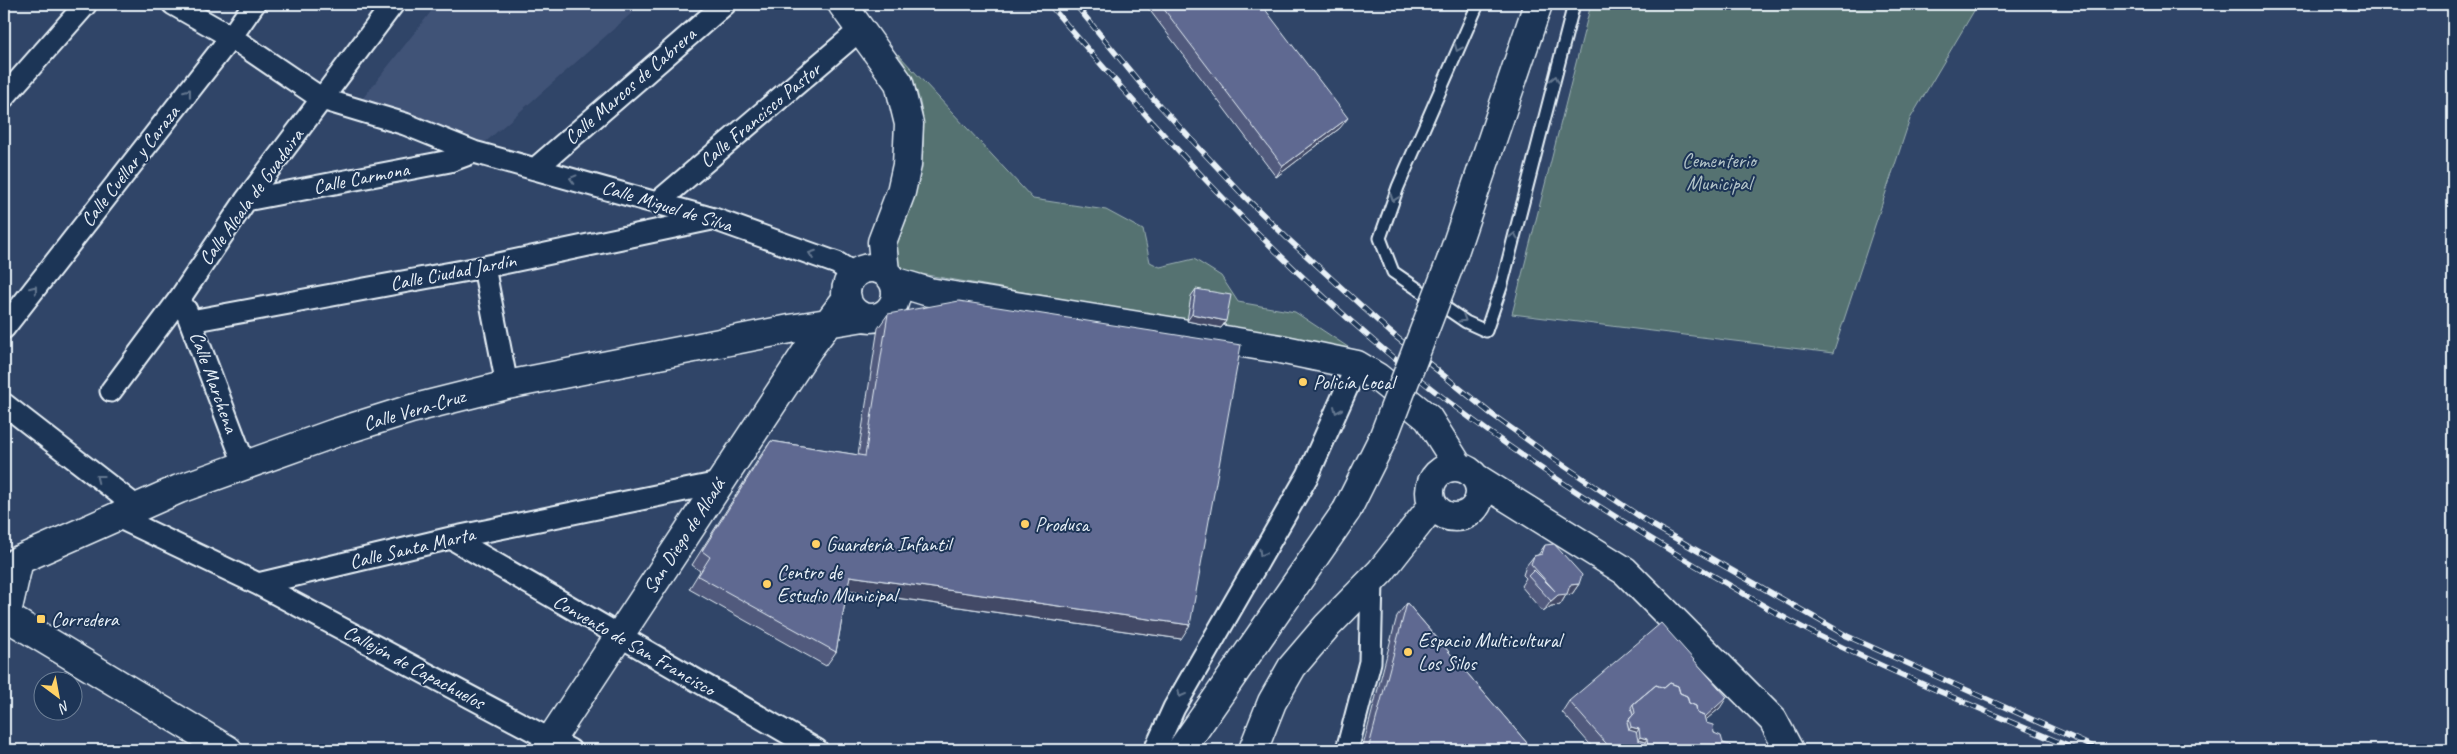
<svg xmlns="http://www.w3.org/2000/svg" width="2457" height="754" font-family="Caveat,sans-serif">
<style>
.built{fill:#415377}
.green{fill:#547271;stroke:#9eb2b4}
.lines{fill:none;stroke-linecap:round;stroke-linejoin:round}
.lane-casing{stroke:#e8f1f8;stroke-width:15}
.street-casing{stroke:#e8f1f8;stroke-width:25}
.secondary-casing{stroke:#e8f1f8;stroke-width:31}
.lane{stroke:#1d3557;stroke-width:11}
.street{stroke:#1d3557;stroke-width:21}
.secondary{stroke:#1d3557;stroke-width:28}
.rail-casing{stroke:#e8f1f8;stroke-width:5.5}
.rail{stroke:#1d3557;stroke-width:4;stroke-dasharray:11;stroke-linecap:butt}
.secondary-bridge-casing{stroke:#e8f1f8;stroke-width:31;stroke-linecap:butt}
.secondary-bridge{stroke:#1d3557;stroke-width:28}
.wall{fill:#515a7d;stroke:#e8f1f8}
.shaded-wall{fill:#424a66;stroke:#e8f1f8}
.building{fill:#5e6991;stroke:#e8f1f8}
.oneway{stroke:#64778f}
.poi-dot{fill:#ffd166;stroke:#1d3557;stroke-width:2}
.labels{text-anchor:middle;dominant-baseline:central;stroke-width:4;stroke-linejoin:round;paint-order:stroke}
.street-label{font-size:20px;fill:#e8f1f8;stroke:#1d3557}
.park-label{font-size:20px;fill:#b4c5c9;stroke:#1d3557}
.poi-label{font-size:20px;fill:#e8f1f8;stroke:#1d3557;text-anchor:start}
</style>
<rect width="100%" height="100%" fill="#304568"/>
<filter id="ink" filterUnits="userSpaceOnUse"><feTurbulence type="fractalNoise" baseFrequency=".02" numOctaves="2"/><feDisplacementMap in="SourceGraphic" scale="10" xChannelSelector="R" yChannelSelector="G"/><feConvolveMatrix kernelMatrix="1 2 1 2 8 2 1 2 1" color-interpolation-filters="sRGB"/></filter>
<g filter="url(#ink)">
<path class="built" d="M 437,4 L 642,4 L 482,145 L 360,102 Z"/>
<path class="green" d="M 1591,4 L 1978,4 L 1910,119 L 1833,353 L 1512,314 Z
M 898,54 L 1033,199 L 1106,210 L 1143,230 L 1150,262 L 1160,267 L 1194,259 L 1221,276 L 1238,302 L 1295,312 L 1357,353 L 1221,328 L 1192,296 L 1187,321 L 893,269 C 893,262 893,253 895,246 C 898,234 906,223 910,211 C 927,156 933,103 898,54 Z"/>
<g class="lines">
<g class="lane-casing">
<path id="lane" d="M 1478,4 L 1398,187 L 1380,238 L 1393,272 L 1466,322 L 1486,331 L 1502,284 L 1574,4"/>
</g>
<g class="street-casing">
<path id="street" d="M 173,4 L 231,37 L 322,99 L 405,124 L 474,152 L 714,219 L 837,263 L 856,275
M 4,97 L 86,4
M 535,169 L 725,4
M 246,200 L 450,161 L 474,152
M 658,202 L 861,29
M 484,267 L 507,385
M 186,310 L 245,466
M 191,321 L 484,267 L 712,219
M 4,328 L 231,37 L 254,4
M 111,391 L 180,298 L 246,200 L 393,4
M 4,404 L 138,508
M 118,517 L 258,584 L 451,538 L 719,483
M 451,538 L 817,750
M 258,584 L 570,750
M 1155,750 L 1174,708 L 1308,475 L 1357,365
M 1347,750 L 1370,662 L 1372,581"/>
</g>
<g class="secondary-casing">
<path id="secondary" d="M 842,4 L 899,83 L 909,124 L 907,165 L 901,192 L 882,242 L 885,272
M 1452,258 L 1538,4
M846 293a25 25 0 1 1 50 0a25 25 0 1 1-50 0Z
M 893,281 L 929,292 L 1280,349 L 1357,365 L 1377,377 L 1428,418 L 1459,467
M1430 492a25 25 0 1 1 50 0a25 25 0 1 1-50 0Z
M 1476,478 L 1625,571 L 1773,720 L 1789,750
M 4,573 L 19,560 L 179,489 L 335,433 L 411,409 L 507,385 L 790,329 L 864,317
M 4,615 L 228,750
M 6,617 L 19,560
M 544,750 L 809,348 L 847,298
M 1181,750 L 1347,510
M 1253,750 L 1272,702 L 1292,667 L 1327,626 L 1381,571 L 1433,505"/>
</g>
<use href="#lane" class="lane"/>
<use href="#street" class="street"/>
<use href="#secondary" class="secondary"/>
<g class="rail-casing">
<path id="rail" d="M 1049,4 C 1151,124 1256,240 1376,343 C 1478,431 1594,506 1710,574 C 1746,594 1780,617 1817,635 C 1902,677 1990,713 2077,750
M 1075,4 L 1149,94 L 1241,193 L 1287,238 L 1390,332 L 1490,413 L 1554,459 L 1654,526 L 1847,636 L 2100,750"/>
</g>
<use href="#rail" class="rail"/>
<g class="secondary-bridge-casing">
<path id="secondary-bridge" d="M 1347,510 L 1383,438 L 1452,258"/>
</g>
<use href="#secondary-bridge" class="secondary-bridge"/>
</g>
<path class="wall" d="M 1145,4 L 1261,4 L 1340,128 L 1276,177 Z
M 1196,289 L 1226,321 L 1221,328 L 1187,321 L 1191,296 Z
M 888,314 L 1181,639 L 847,591 L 836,652 L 826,666 L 689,589 L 700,571 L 692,565 L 761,455 L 771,441 L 858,455 L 878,328 Z
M 1545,545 L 1579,584 L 1572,594 L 1566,595 L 1560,605 L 1551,606 L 1543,612 L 1521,586 L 1526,578 L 1523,575 L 1526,566 L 1534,556 L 1538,555 Z
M 1407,603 L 1533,750 L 1362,750 L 1397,616 Z
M 1569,701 L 1720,708 L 1705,720 L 1706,723 L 1723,743 L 1731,750 L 1595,750 L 1562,712 Z"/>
<path class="shaded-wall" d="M 1348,118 L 1340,128 L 1276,177 L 1283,166 Z
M 1192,314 L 1226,321 L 1221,328 L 1187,321 Z
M 850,576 L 1190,625 L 1181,639 L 841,590 Z
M 1579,584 L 1572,594 L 1566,595 L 1560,605 L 1551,606 L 1543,612 L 1551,601 L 1570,585 Z
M 1727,697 L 1720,708 L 1695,729 L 1695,716 Z
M 1631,727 L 1639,729 L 1629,743 L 1622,740 Z
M 1640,737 L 1647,739 L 1640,750 L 1630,750 Z
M 1648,747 L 1656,749 L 1655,750 L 1646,750 Z"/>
<path class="building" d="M 1160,4 L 1261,4 L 1348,118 L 1283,166 Z
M 1196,289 L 1231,295 L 1226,321 L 1192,314 Z
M 959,301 L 1241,345 L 1190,625 L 850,576 L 836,652 L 698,576 L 710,557 L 702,551 L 771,441 L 865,456 L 888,314 Z
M 1554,544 L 1582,575 L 1579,584 L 1570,585 L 1567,594 L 1558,595 L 1551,601 L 1528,576 L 1534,570 L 1555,591 L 1531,564 L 1534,556 L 1542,554 L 1545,545 Z
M 1407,603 L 1533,750 L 1368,750 Z
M 1661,623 L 1727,697 L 1705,717 L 1704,716 L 1697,713 L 1696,706 L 1689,703 L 1687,696 L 1680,693 L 1678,686 L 1670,683 L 1664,688 L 1656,685 L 1633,704 L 1631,707 L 1633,715 L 1627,722 L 1629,730 L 1636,732 L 1638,740 L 1645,742 L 1646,750 L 1612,750 L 1569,701 Z
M 1670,683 L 1678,686 L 1680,693 L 1687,696 L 1689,703 L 1696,706 L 1697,713 L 1704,716 L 1706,723 L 1713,725 L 1714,733 L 1721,736 L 1723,743 L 1730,745 L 1731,750 L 1656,750 L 1656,749 L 1648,747 L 1647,739 L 1640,737 L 1639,729 L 1631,727 L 1629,719 L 1635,713 L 1633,704 L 1656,685 L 1664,688 Z"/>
<defs><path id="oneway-chevron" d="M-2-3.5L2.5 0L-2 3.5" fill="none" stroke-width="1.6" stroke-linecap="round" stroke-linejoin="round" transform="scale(1.25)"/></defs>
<g class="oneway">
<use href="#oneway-chevron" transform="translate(1458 48) rotate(114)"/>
<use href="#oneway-chevron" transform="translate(1555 79) rotate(-76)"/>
<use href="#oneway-chevron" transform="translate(188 92) rotate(-52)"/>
<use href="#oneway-chevron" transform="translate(573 179) rotate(-165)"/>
<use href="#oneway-chevron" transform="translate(1394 198) rotate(109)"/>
<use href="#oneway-chevron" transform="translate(1514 236) rotate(-76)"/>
<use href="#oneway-chevron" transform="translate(812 254) rotate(-160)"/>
<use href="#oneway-chevron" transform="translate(34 289) rotate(-52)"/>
<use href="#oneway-chevron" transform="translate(1463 319) rotate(32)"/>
<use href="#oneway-chevron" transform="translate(1337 410) rotate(114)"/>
<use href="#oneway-chevron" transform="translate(99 478) rotate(-142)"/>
<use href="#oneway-chevron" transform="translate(1262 553) rotate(120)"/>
<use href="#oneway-chevron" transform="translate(1181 694) rotate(119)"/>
</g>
</g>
<g class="poi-dot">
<circle cx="1303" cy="382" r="5"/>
<circle cx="1025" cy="524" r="5"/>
<circle cx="816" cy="544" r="5"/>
<circle cx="767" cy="584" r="5"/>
<rect x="36" y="614" width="10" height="10" rx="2.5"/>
<circle cx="1408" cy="652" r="5"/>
</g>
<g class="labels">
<g class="street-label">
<text transform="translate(630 86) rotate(-41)">Calle Marcos de Cabrera</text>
<text transform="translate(760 115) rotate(-40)">Calle Francisco Pastor</text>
<text transform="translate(130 166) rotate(-52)">Calle Cuéllar y Caraza</text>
<text transform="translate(361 178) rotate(-11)">Calle Carmona</text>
<text transform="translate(251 197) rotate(-54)">Calle Alcala de Guadaira</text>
<text transform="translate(667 206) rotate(17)">Calle Miguel de Silva</text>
<text transform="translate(453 272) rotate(-11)">Calle Ciudad Jardín</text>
<text transform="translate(214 382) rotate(70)">Calle Marchena</text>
<text transform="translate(414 410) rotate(-16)">Calle Vera-Cruz</text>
<text transform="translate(684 536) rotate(-57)">San Diego de Alcalá</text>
<text transform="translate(412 548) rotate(-13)">Calle Santa Marta</text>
<text transform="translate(634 645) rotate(30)">Convento de San Francisco</text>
<text transform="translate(414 667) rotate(28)">Callejón de Capachuelos</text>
</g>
<g class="park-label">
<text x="1719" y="160">Cementerio<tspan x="1719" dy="23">Municipal</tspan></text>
</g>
<g class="poi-label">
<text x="1313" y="382">Policía Local</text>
<text x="1035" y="524">Produsa</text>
<text x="826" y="544">Guardería Infantil</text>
<text x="777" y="572">Centro de<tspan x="777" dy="23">Estudio Municipal</tspan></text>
<text x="51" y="619">Corredera</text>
<text x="1418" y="640">Espacio Multicultural<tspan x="1418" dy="23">Los Silos</tspan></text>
</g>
</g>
<rect width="2457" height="754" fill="none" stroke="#1d3557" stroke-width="20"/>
<rect x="10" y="10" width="2437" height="734" fill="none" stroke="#e8f1f8" stroke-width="2" filter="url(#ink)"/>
<g transform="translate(58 696) rotate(148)"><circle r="24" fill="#1d3557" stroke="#6e8097"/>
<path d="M0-4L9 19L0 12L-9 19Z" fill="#ffd166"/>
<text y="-8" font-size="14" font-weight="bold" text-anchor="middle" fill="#e8f1f8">N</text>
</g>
</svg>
